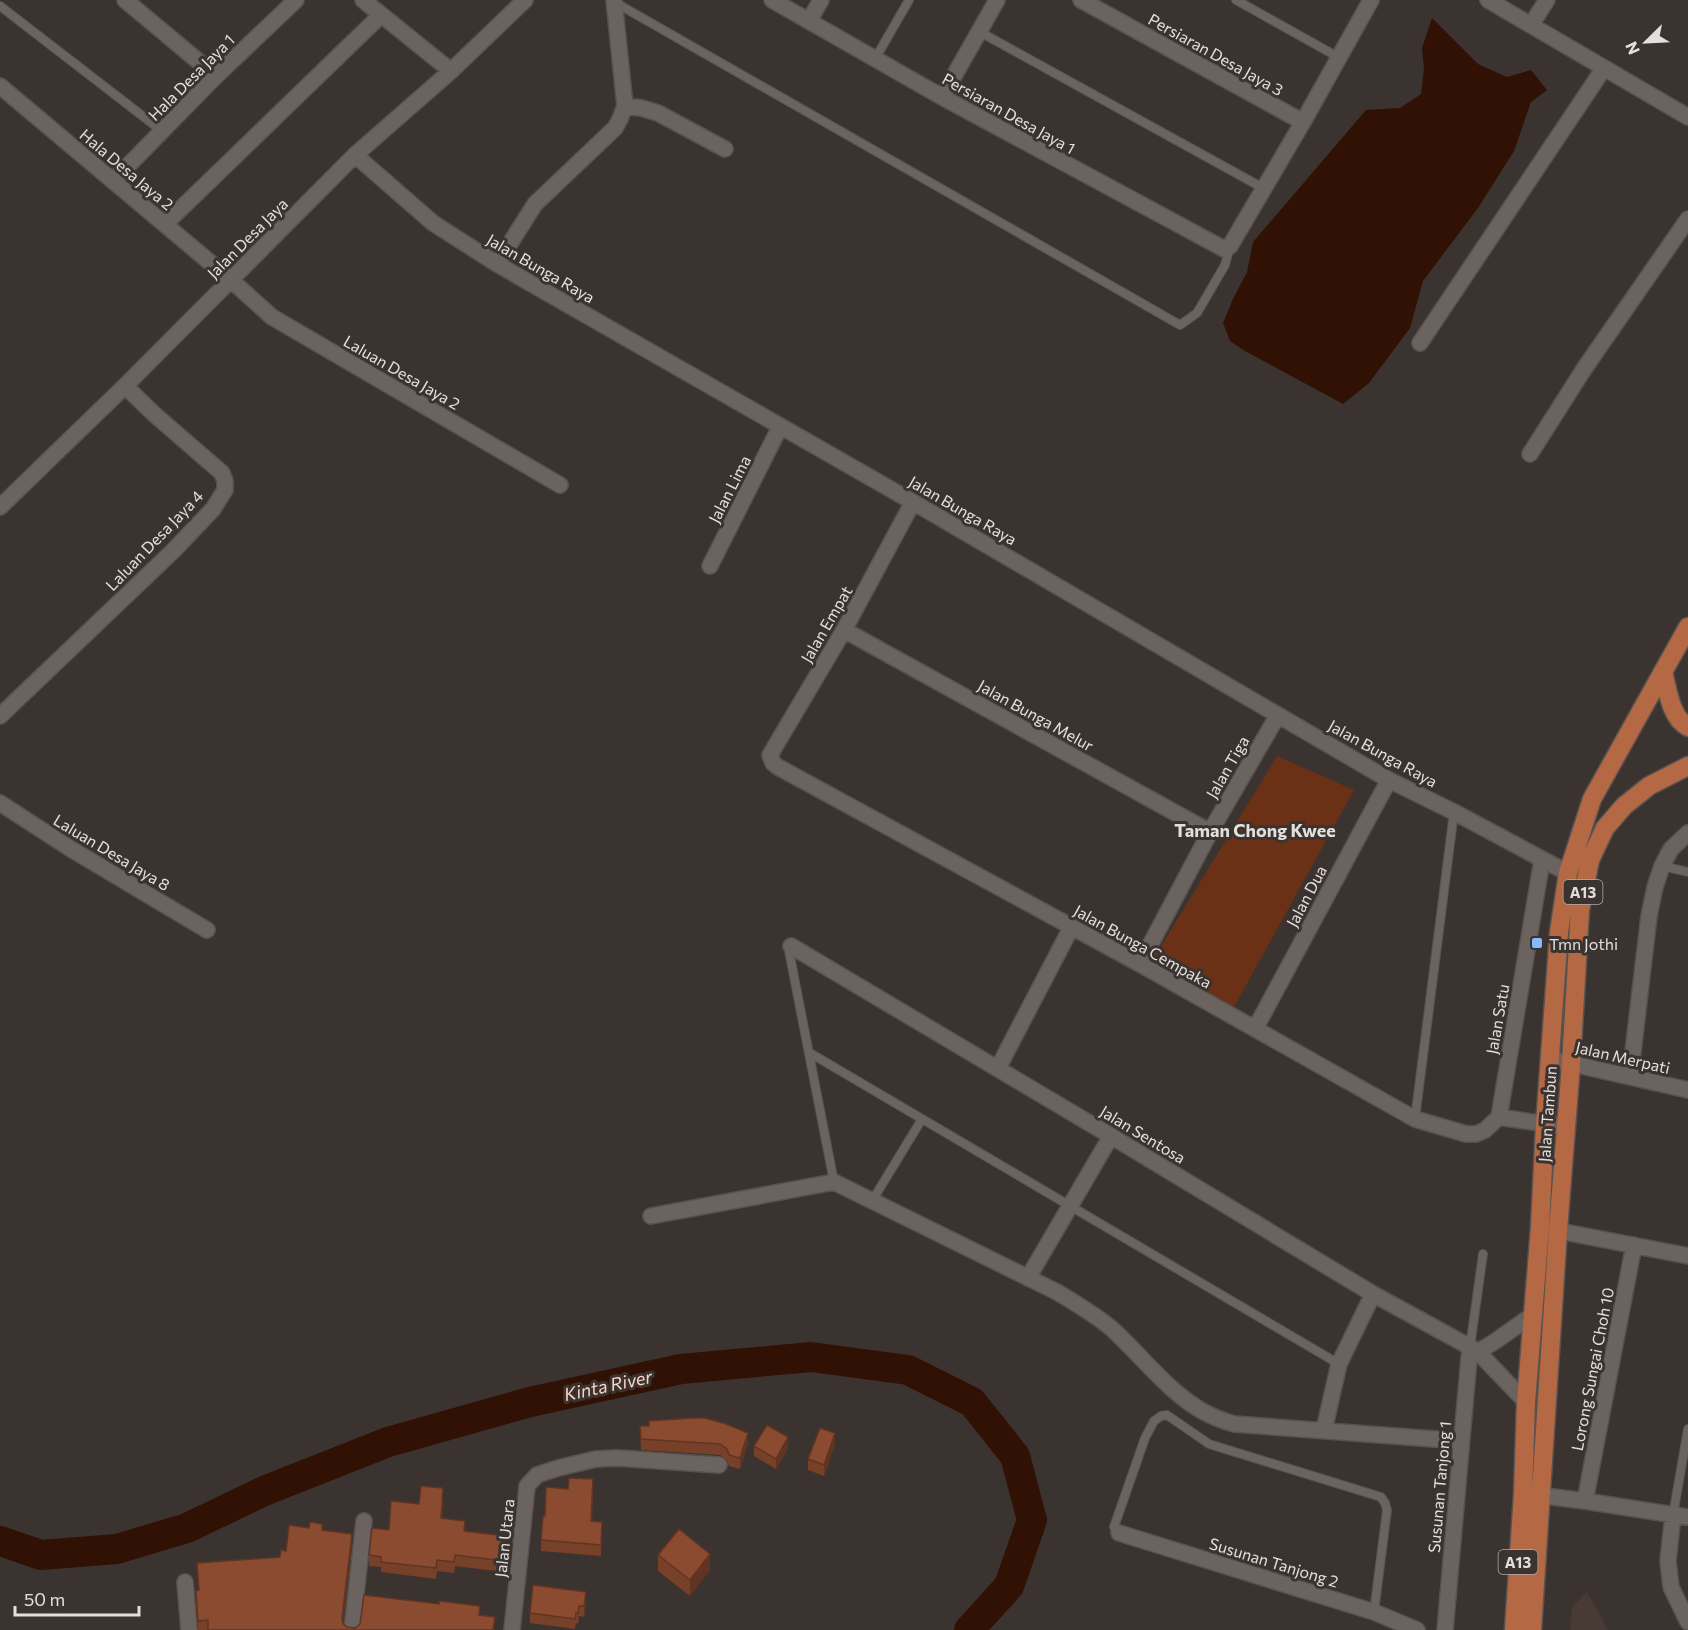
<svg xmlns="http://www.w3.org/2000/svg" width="1688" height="1630" font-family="Commissioner,sans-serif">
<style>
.built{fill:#483b35}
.green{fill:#6a3117}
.water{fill:#311104}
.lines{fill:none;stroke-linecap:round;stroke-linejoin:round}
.river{stroke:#311104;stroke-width:30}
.lane-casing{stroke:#58524f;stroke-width:10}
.street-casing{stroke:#58524f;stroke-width:18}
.primary-casing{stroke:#58524f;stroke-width:21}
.lane{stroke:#6b6360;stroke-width:8}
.street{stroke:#6b6360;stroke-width:15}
.primary{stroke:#b46844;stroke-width:18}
.wall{fill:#774029}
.shaded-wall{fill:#613422}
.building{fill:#8a4b30;stroke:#613422;stroke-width:1.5}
.poi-dot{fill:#86bbfb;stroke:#3a3330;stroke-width:2}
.labels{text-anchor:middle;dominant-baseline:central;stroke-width:6;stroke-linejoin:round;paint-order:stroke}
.shield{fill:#3a3330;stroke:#b1aba9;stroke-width:1.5}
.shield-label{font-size:15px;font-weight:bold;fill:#e4dfdd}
.street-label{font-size:16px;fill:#e4dfdd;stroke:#3a3330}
.poi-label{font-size:16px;fill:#e4dfdd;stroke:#3a3330;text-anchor:start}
.neighbourhood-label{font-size:18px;font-weight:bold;fill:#e4dfdd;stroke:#3a3330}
.water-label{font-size:18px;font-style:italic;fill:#fcd5c5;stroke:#3a3330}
</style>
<rect width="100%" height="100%" fill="#3a3330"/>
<path class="built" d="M 1587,1592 L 1608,1630 L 1570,1630 L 1572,1607 Z"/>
<path class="green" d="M 1277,756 L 1354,790 L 1234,1007 L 1152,961 Z"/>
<path class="water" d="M 1432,18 L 1478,64 L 1507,77 L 1531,70 L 1547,90 L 1531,102 L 1514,151 L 1478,208 L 1423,281 L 1410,328 L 1369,383 L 1343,404 L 1245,351 L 1230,341 L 1223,323 L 1233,299 L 1247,272 L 1253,242 L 1366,110 L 1400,108 L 1421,94 L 1424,69 L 1422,48 Z"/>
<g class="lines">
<path class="river" d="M 0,1541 L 41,1555 L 117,1549 L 187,1528 L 264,1491 L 388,1442 L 530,1402 L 681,1369 L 811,1357 L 908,1370 L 972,1402 L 1015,1456 L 1032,1520 L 1009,1586 L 969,1630"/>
<g class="lane-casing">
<path id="lane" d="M 1236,0 L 1338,57
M 616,3 L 1180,325 L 1197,313 L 1225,265 L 1230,246
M 0,6 L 162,131
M 980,32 L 1263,188
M 875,59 L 909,0
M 1662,866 L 1688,872
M 791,946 L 789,947 L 789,951 L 834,1182
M 810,1053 L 1339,1364
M 1415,1119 L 1454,812
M 872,1201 L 922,1119
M 1470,1347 L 1483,1254
M 1673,1515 L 1688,1429
M 1119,1533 L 1116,1532 L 1114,1527 L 1145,1438 L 1154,1421 L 1161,1416 L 1167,1415 L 1209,1444 L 1381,1497 L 1385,1503 L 1387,1510 L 1374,1612"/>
</g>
<g class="street-casing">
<path id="street" d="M 125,0 L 216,76
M 363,0 L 451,71
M 772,0 L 942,97 L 1224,249 L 1230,246 L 1303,122 L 1371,0
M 1081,0 L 1303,122
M 1488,0 L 1688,117
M 809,21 L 821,0
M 1531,25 L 1547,0
M 0,86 L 231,280 L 272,317 L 560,485
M 942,97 L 997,0
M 625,106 L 641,108 L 658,113 L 725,149
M 355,155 L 433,223 L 497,264 L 913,502 L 1389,780 L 1454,812 L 1568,873
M 113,181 L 216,76 L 296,0
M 165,224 L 381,15
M 497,264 L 535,204 L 615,128 L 620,119 L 625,106 L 614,0
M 1420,343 L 1604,68
M 1530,454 L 1584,369 L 1688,219
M 913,502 L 844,630 L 770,755 L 773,763 L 778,767 L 1140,964 L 1415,1119 L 1466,1134 L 1476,1134 L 1485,1130 L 1499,1117
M 0,507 L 125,386 L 355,155 L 451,71 L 525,0
M 710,566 L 780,427
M 844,630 L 1210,832
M 0,716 L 174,550 L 213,509 L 225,490 L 225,481 L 222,473 L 154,414 L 125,386
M 0,803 L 71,849 L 207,930
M 1542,860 L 1499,1117 L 1566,1127
M 791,946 L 1111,1136 L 1373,1294 L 1470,1347 L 1478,1352 L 1526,1402
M 1140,964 L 1210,832 L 1278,715
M 1255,1029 L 1389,780
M 1551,1059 L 1688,1090
M 998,1068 L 1071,928
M 1630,1077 L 1649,916 L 1655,887 L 1662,866 L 1671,849 L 1688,833
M 651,1216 L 834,1182 L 1057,1292 C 1075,1303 1094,1314 1111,1328 C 1140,1354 1169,1393 1204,1412 C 1213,1417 1224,1421 1234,1424 L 1461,1441
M 1549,1229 L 1688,1256
M 1028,1278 L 1111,1136
M 1478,1352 L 1497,1340 L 1534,1314
M 1324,1430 L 1339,1364 L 1373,1294
M 1529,1494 L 1585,1501 L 1688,1517
M 1585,1501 L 1634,1245
M 1673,1515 L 1668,1561 L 1671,1587 L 1688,1622
M 1119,1533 L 1374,1612 L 1417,1630
M 185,1582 L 189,1630
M 352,1630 L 364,1521
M 512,1630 L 527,1486 L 537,1475 L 558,1468 L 596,1459 L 617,1458 L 719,1465
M 1445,1630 L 1470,1347"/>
</g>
<g class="primary-casing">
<path id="primary" d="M 1663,672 C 1668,690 1670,717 1688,727
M 1514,1630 L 1523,1494 L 1526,1402 L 1540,1227 L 1545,1125 L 1559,932 L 1568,873 L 1592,799 L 1688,627
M 1532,1630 L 1558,1230 L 1571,1064 L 1580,910 L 1590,860 L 1605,828 L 1624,806 L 1649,786 L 1688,766"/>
</g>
<use href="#lane" class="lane"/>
<use href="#street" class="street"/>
<use href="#primary" class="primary"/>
</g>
<path class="wall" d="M 649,1421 L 748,1444 L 740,1469 L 729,1466 L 727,1460 L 720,1455 L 641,1450 L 640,1426 L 649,1426 Z
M 835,1444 L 824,1476 L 808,1470 L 808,1459 Z
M 754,1446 L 788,1448 L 776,1469 L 754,1456 Z
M 593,1490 L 592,1521 L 602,1532 L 601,1556 L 541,1551 L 541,1540 L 545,1516 Z
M 443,1499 L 442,1518 L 465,1531 L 507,1547 L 504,1572 L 455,1566 L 454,1573 L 437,1571 L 436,1579 L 381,1572 L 381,1567 L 369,1566 L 369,1555 L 389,1530 L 419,1504 Z
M 322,1530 L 352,1544 L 343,1622 L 347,1627 L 355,1628 L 480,1615 L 495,1630 L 198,1630 L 196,1601 L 196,1591 L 199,1591 L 197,1563 L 280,1557 L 286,1551 Z
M 658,1555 L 710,1570 L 690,1596 L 658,1571 Z
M 586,1603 L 584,1617 L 579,1616 L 578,1624 L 576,1623 L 575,1629 L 530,1623 L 530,1613 Z"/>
<path class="shaded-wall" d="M 748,1433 L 748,1444 L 740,1469 L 740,1458 Z
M 835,1433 L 835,1444 L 824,1476 L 824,1465 Z
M 788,1437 L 788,1448 L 776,1469 L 776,1459 Z
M 352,1534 L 352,1544 L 342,1629 L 342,1618 Z
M 507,1536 L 507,1547 L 504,1572 L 504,1561 Z
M 710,1554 L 710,1570 L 690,1596 L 690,1580 Z
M 586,1592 L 586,1603 L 584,1617 L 584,1606 Z"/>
<path class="building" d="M 693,1418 L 705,1418 L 726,1424 L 748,1433 L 740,1458 L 729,1455 L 727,1449 L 720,1444 L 641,1439 L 640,1426 L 649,1426 L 649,1421 Z
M 767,1425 L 788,1437 L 776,1459 L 754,1446 Z
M 820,1428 L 835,1433 L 824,1465 L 808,1459 Z
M 569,1478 L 593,1479 L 591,1521 L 602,1522 L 601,1545 L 541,1540 L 543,1516 L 545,1516 L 546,1487 L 568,1489 Z
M 421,1486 L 443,1488 L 441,1518 L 465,1521 L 464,1531 L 507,1536 L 504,1561 L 455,1555 L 454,1562 L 437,1560 L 436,1568 L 381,1562 L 381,1557 L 369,1555 L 372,1528 L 389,1530 L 391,1501 L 419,1504 Z
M 310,1522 L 322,1524 L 322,1530 L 352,1534 L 342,1618 L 343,1624 L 347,1627 L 355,1628 L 360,1624 L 364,1595 L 439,1604 L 439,1601 L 480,1606 L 479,1615 L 495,1617 L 493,1630 L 208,1630 L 208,1620 L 198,1621 L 196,1591 L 199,1590 L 197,1563 L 280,1557 L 281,1550 L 286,1551 L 289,1525 L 309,1528 Z
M 679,1529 L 710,1554 L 690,1580 L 658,1555 Z
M 533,1585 L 586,1592 L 584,1606 L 579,1606 L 578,1613 L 576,1613 L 575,1619 L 530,1613 Z"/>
<rect class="poi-dot" x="1531" y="937" width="12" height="12" rx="3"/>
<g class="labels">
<g class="shield">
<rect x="1563.5" y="880" width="39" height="24" rx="4.5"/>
<rect x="1498.5" y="1550" width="39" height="24" rx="4.5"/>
</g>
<g class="shield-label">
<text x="1583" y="892">A13</text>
<text x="1518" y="1562">A13</text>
</g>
<g class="street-label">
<text transform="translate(1216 54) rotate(29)">Persiaran Desa Jaya 3</text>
<text transform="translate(191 77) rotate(-45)">Hala Desa Jaya 1</text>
<text transform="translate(1009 113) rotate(29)">Persiaran Desa Jaya 1</text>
<text transform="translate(127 169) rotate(40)">Hala Desa Jaya 2</text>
<text transform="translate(247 238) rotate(-45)">Jalan Desa Jaya</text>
<text transform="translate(541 268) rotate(30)">Jalan Bunga Raya</text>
<text transform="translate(402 372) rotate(30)">Laluan Desa Jaya 2</text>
<text transform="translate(729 489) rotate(-63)">Jalan Lima</text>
<text transform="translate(963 510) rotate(30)">Jalan Bunga Raya</text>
<text transform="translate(154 540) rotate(-46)">Laluan Desa Jaya 4</text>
<text transform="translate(826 624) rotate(-60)">Jalan Empat</text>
<text transform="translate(1036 715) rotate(29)">Jalan Bunga Melur</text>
<text transform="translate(1383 753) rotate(29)">Jalan Bunga Raya</text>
<text transform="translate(1227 767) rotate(-60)">Jalan Tiga</text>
<text transform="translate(112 852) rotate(31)">Laluan Desa Jaya 8</text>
<text transform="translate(1306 896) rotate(-62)">Jalan Dua</text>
<text transform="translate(1143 946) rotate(29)">Jalan Bunga Cempaka</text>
<text transform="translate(1497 1019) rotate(-80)">Jalan Satu</text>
<text transform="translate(1623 1057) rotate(13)">Jalan Merpati</text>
<text transform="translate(1547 1114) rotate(-86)">Jalan Tambun</text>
<text transform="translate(1143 1134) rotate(31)">Jalan Sentosa</text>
<text transform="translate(1592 1369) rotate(-79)">Lorong Sungai Choh 10</text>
<text transform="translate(1439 1487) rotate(-85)">Susunan Tanjong 1</text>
<text transform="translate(504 1538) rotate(-84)">Jalan Utara</text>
<text transform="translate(1274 1562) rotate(17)">Susunan Tanjong 2</text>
</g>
<g class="poi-label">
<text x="1549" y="943">Tmn Jothi</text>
</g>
<g class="neighbourhood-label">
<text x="1255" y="830">Taman Chong Kwee</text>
</g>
<g class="water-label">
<text transform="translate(608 1385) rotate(-12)">Kinta River</text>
</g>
</g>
<g transform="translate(1646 42) rotate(246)" stroke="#3a3330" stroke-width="4.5" paint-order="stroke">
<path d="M0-4.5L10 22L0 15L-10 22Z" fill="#e4dfdd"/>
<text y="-9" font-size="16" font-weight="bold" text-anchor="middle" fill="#e4dfdd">N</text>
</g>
<path d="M15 1606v9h124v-9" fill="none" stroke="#e4dfdd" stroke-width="3"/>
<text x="24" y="1606" font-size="18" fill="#e4dfdd" stroke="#3a3330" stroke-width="4.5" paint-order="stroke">50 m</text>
</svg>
